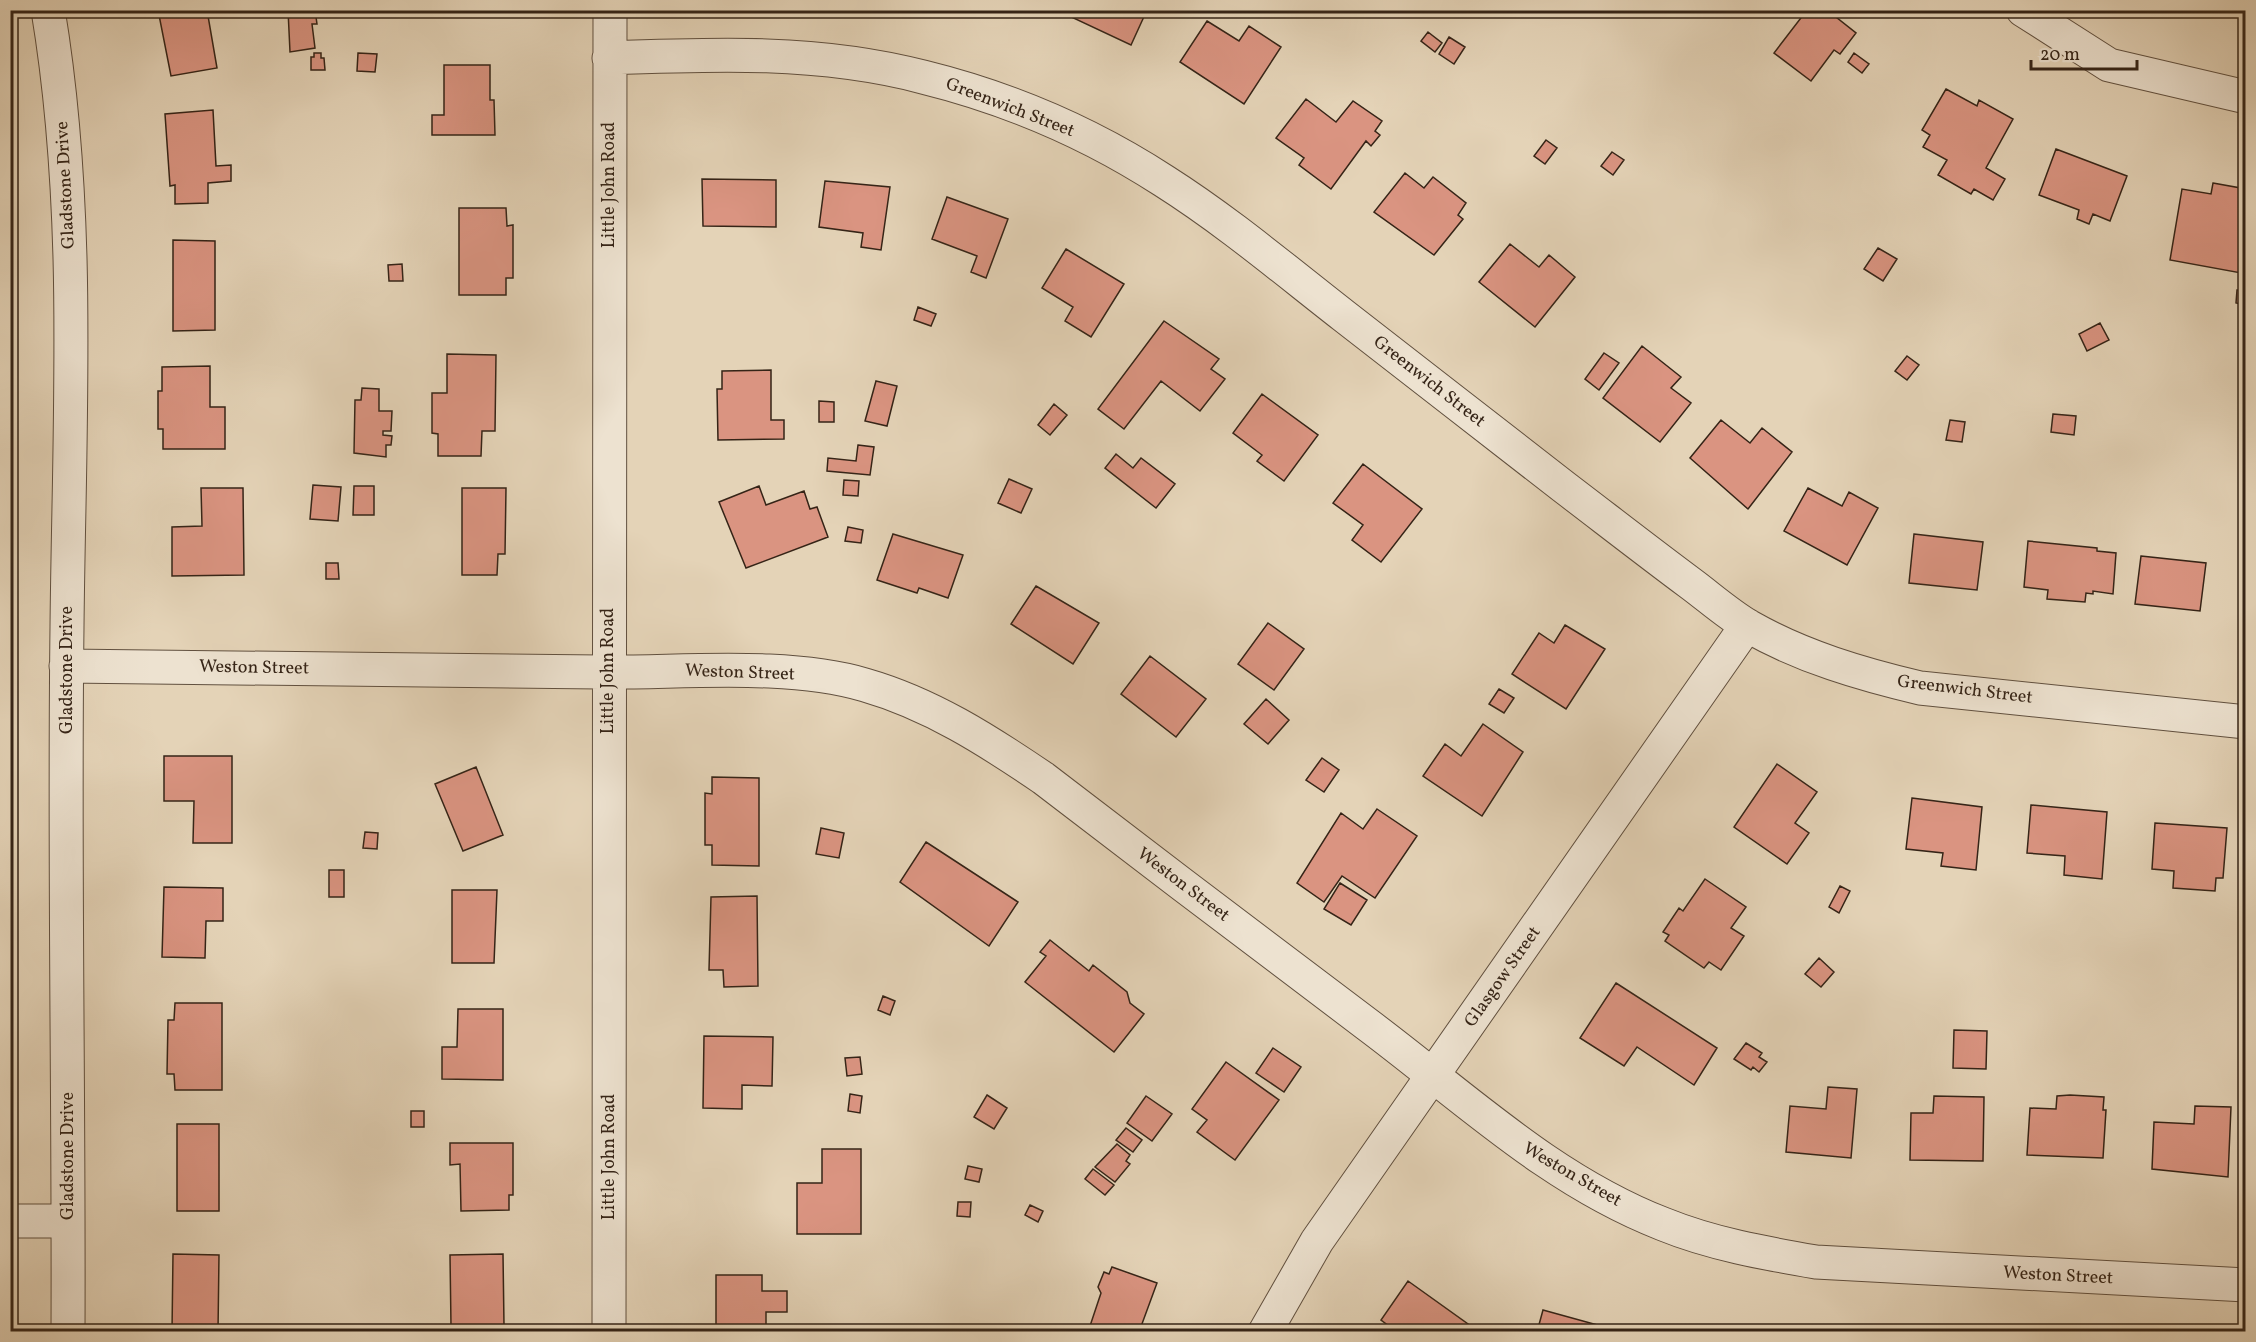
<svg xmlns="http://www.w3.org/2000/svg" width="2256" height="1342" font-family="Vollkorn,serif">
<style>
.building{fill:#da9481;stroke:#352417;stroke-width:1.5}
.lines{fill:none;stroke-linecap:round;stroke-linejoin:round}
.minor-casing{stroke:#61503f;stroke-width:35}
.minor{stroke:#ede2d0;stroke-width:33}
.labels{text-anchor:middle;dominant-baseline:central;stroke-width:6;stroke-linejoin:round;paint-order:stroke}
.street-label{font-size:18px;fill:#352417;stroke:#ede2d0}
</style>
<rect width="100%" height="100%" fill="#e4d3b7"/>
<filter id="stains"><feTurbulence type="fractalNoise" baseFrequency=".00333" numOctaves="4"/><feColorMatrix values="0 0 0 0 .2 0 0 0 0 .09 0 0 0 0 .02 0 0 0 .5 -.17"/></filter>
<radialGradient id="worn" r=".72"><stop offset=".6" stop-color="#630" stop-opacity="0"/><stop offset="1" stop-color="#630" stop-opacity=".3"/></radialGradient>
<path class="building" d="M 158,10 L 207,10 L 217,68 L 171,76 Z
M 288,10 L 315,10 L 317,24 L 312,24 L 315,48 L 290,52 Z
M 1070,10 L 1147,10 L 1131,45 L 1067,15 Z
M 1807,10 L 1827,10 L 1856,33 L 1840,54 L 1834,50 L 1811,81 L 1774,53 Z
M 1207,21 L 1239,41 L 1249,26 L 1281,47 L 1244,104 L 1180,62 Z
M 1428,32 L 1442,43 L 1435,52 L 1421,41 Z
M 1449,37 L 1465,47 L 1454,64 L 1439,54 Z
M 314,53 L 321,53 L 321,58 L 324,58 L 325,70 L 311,70 L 311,57 L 314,57 Z
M 358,53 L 377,54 L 375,72 L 357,71 Z
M 1854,53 L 1869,64 L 1862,73 L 1848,62 Z
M 444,65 L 490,65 L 490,100 L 494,100 L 495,135 L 432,135 L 432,115 L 444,115 Z
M 1946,89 L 1977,106 L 1979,100 L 2013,119 L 1986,168 L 2005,179 L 1993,200 L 1974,189 L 1971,194 L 1938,175 L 1947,160 L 1923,147 L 1930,135 L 1922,130 Z
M 1306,99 L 1336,122 L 1353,101 L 1382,121 L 1375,131 L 1380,135 L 1371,146 L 1366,141 L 1331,189 L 1299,165 L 1304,158 L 1276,138 Z
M 213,110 L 216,166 L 231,165 L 231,181 L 208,183 L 208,203 L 175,204 L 175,185 L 170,186 L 165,114 Z
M 1546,140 L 1557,148 L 1545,164 L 1534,156 Z
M 2056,149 L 2127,176 L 2110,221 L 2093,214 L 2089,224 L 2077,219 L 2079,210 L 2039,195 Z
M 1612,152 L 1624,160 L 1613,175 L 1601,166 Z
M 1405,173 L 1424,188 L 1433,177 L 1466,203 L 1458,215 L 1463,219 L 1434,255 L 1374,212 Z
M 702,179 L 776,180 L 776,227 L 703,226 Z
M 825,181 L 890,187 L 881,250 L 861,247 L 863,233 L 819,227 Z
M 2213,183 L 2246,189 L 2246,244 L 2241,273 L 2170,260 L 2182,189 L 2211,194 Z
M 947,197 L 1008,219 L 986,278 L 971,272 L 977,256 L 932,239 Z
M 459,208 L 506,208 L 507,226 L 513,225 L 513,278 L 506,278 L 506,295 L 459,295 Z
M 173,240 L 215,241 L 215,330 L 173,331 Z
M 1510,244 L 1539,267 L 1549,255 L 1575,277 L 1535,327 L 1479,282 Z
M 1878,248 L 1897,259 L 1883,281 L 1864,269 Z
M 1066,249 L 1124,284 L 1091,337 L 1065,321 L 1073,307 L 1042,288 Z
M 402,264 L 403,281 L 389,281 L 388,265 Z
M 2237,290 L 2246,291 L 2246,305 L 2236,303 Z
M 918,307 L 936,314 L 931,326 L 914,320 Z
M 1164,321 L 1219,359 L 1211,369 L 1225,379 L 1200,411 L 1161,381 L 1124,429 L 1098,409 Z
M 2100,323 L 2109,340 L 2087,351 L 2079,334 Z
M 1642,346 L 1681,377 L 1671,388 L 1691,403 L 1660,442 L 1603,398 Z
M 1604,353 L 1619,363 L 1599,390 L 1585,379 Z
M 447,354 L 496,355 L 495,431 L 482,431 L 481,456 L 438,456 L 438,434 L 432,433 L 432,393 L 447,393 Z
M 1907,356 L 1919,365 L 1907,380 L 1895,371 Z
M 210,366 L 210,407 L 225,407 L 225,449 L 163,449 L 163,429 L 158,429 L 158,391 L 162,391 L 162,367 Z
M 771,370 L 771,420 L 784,420 L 784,439 L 718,440 L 717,389 L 722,389 L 722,371 Z
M 876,381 L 897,386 L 887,426 L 865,421 Z
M 362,388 L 379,389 L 379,411 L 392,411 L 391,431 L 383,431 L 383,435 L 392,436 L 391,445 L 386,445 L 386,457 L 354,453 L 355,400 L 361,400 Z
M 1262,394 L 1318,435 L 1284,481 L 1257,461 L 1262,455 L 1233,433 Z
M 819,401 L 834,402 L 834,422 L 819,422 Z
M 1054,404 L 1067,415 L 1050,435 L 1038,425 Z
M 2053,414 L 2076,416 L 2074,435 L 2051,432 Z
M 1721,420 L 1750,443 L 1762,428 L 1792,452 L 1748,509 L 1690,458 Z
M 1950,420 L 1965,422 L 1962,442 L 1946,440 Z
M 858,445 L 874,447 L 870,475 L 827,471 L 828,458 L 856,461 Z
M 1116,454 L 1133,468 L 1141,458 L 1175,484 L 1156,508 L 1105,468 Z
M 1363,464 L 1422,509 L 1381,562 L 1352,540 L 1363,525 L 1333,503 Z
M 1009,479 L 1032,489 L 1021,513 L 998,503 Z
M 844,480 L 859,481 L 858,496 L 843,495 Z
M 313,485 L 341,487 L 338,521 L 310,519 Z
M 354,486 L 374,486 L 374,515 L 353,515 Z
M 759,486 L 766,505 L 804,491 L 810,509 L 817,507 L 828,537 L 746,568 L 719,502 Z
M 201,488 L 243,488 L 244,575 L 172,576 L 172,527 L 202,526 Z
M 462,488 L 506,488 L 505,554 L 498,554 L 497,575 L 462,575 Z
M 1808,488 L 1842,506 L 1849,492 L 1878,508 L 1847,565 L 1784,531 Z
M 848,527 L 863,530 L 861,543 L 845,541 Z
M 893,534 L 963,555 L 948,598 L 919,588 L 917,593 L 877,580 Z
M 1914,534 L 1983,542 L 1977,590 L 1909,583 Z
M 2028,541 L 2097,548 L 2097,551 L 2116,553 L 2113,594 L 2093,591 L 2093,594 L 2086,593 L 2085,602 L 2047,599 L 2048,590 L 2024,587 Z
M 2141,556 L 2206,563 L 2200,611 L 2135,604 Z
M 326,563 L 338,563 L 339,579 L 326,579 Z
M 1036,586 L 1099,623 L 1073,664 L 1011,624 Z
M 1268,623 L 1304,649 L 1274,690 L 1238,664 Z
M 1565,625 L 1605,649 L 1566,709 L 1512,674 L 1539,633 L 1554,643 Z
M 1150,656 L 1206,699 L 1176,737 L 1121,694 Z
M 1499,689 L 1514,698 L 1504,713 L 1489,704 Z
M 1266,699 L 1289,720 L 1268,744 L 1244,724 Z
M 1483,724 L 1523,752 L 1482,816 L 1423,776 L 1445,744 L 1461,756 Z
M 164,756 L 232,756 L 232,843 L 193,843 L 194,801 L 164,801 Z
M 1322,758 L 1339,770 L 1324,792 L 1306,780 Z
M 1777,764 L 1817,792 L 1795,823 L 1809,833 L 1787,864 L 1734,827 Z
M 476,767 L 503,835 L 463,851 L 435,784 Z
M 712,777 L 759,778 L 759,866 L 712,865 L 712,845 L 705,845 L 705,793 L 712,794 Z
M 1912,798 L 1982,807 L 1976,870 L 1941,866 L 1943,853 L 1906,849 Z
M 2031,805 L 2107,812 L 2102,879 L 2064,875 L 2065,856 L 2027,853 Z
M 1377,809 L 1417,836 L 1375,898 L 1342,876 L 1324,902 L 1297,883 L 1341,813 L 1363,829 Z
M 2155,823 L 2227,828 L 2223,878 L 2216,878 L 2215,891 L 2173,888 L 2174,871 L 2152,869 Z
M 821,828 L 844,833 L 839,858 L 816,854 Z
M 365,832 L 378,833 L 377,849 L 363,848 Z
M 926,842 L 1018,902 L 989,946 L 900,882 Z
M 329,870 L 344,870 L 344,897 L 329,897 Z
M 1705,879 L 1746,907 L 1731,928 L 1744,936 L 1721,970 L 1709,962 L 1704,968 L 1665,941 L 1669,935 L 1663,932 L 1679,908 L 1683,911 Z
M 1340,883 L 1367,900 L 1351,925 L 1324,909 Z
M 1840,886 L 1850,891 L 1839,913 L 1829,907 Z
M 164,887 L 223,888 L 223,921 L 206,921 L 205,958 L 162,957 Z
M 452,890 L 497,890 L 494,963 L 452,963 Z
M 757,896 L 758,986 L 724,987 L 723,970 L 709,970 L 711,897 Z
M 1050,940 L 1089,971 L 1093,965 L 1127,992 L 1130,1003 L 1144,1014 L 1114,1052 L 1025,982 L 1046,956 L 1040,952 Z
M 1819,958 L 1834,972 L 1821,987 L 1805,974 Z
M 1616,983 L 1717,1048 L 1694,1085 L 1637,1047 L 1624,1066 L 1580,1038 Z
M 883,996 L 895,1001 L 890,1015 L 878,1010 Z
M 175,1003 L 222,1003 L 222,1090 L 175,1090 L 174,1074 L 167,1074 L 168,1020 L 174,1020 Z
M 458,1009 L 503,1009 L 503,1080 L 442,1079 L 442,1047 L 457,1047 Z
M 1954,1030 L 1987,1031 L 1986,1069 L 1953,1068 Z
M 704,1036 L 773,1037 L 772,1086 L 742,1085 L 742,1109 L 703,1108 Z
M 1746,1043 L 1762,1053 L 1759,1057 L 1767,1062 L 1759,1072 L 1753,1067 L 1751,1070 L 1734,1059 Z
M 1273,1048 L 1301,1067 L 1284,1092 L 1256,1073 Z
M 860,1057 L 862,1074 L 847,1076 L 845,1058 Z
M 1226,1062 L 1279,1100 L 1235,1160 L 1197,1132 L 1207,1120 L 1192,1109 Z
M 1828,1087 L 1857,1089 L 1851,1158 L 1786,1152 L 1790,1106 L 1826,1109 Z
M 850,1094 L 862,1096 L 860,1113 L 848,1111 Z
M 987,1095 L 1007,1108 L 994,1129 L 974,1117 Z
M 2070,1095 L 2104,1097 L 2103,1110 L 2106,1110 L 2103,1158 L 2027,1155 L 2030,1108 L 2056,1109 L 2057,1096 Z
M 1146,1096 L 1172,1114 L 1152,1141 L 1127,1123 Z
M 1934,1096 L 1984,1097 L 1983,1161 L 1910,1160 L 1911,1113 L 1933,1113 Z
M 2195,1106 L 2231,1107 L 2228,1177 L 2152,1169 L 2154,1122 L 2194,1124 Z
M 411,1111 L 424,1111 L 424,1127 L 411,1127 Z
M 177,1124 L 219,1124 L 219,1211 L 177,1211 Z
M 1126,1128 L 1142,1140 L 1133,1152 L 1116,1140 Z
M 450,1143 L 513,1143 L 513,1195 L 509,1195 L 509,1210 L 461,1211 L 460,1164 L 450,1165 Z
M 1117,1144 L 1130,1155 L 1126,1161 L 1130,1164 L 1115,1182 L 1095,1167 Z
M 822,1149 L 861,1149 L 861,1234 L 797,1234 L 797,1183 L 822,1183 Z
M 968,1166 L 982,1169 L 979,1182 L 965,1179 Z
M 1093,1169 L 1114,1185 L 1105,1195 L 1085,1179 Z
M 958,1202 L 971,1202 L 970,1217 L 957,1216 Z
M 1030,1205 L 1043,1211 L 1038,1222 L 1025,1215 Z
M 173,1254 L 219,1255 L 218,1332 L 172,1332 Z
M 503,1254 L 504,1325 L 451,1326 L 450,1255 Z
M 1112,1267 L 1157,1283 L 1139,1332 L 1088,1332 L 1101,1293 L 1098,1287 L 1104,1272 L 1109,1274 Z
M 716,1275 L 762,1275 L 762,1291 L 787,1291 L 787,1312 L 766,1312 L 766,1332 L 716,1332 Z
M 1408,1281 L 1468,1324 L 1463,1332 L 1397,1332 L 1381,1320 Z
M 1543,1310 L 1612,1329 L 1611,1332 L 1537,1332 Z
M 364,1327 L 379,1328 L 379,1332 L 364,1332 Z"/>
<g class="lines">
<g class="minor-casing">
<path id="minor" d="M 48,10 C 82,214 69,422 67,627 C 64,862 69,1097 68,1332
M 2023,10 L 2109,65 L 2246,97
M 609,58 C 714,54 820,50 923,77 C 1008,98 1090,133 1164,181 C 1227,221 1285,270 1344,316 C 1417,373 1491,430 1564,487 C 1606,519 1647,551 1690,583 C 1709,597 1729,615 1750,627 C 1803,657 1861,674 1920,688 L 2246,722
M 66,666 C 244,668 422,670 600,672 C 682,673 787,662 865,685 C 931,704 987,740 1043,778 C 1151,861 1259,943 1368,1025 C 1463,1096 1550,1180 1663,1224 C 1712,1244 1764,1253 1816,1262 L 2246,1285
M 10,1221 L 68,1221
M 609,1332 L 610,10
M 1265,1332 L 1317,1241 L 1747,625"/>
</g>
<use href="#minor" class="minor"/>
</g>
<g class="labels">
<g class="street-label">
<text transform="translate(1010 108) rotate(21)">Greenwich Street</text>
<text transform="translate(66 185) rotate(-93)">Gladstone Drive</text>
<text transform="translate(609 185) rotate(-90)">Little John Road</text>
<text transform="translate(1429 382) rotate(38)">Greenwich Street</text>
<text transform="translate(254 668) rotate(1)">Weston Street</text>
<text transform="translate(67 670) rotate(-90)">Gladstone Drive</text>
<text transform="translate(608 671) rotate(-90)">Little John Road</text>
<text transform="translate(740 673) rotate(2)">Weston Street</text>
<text transform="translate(1965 690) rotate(7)">Greenwich Street</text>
<text transform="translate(1183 885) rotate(37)">Weston Street</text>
<text transform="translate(1503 977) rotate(-55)">Glasgow Street</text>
<text transform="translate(68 1156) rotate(-90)">Gladstone Drive</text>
<text transform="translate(609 1157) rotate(-90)">Little John Road</text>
<text transform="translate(1572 1175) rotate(30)">Weston Street</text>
<text transform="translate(2058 1276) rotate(3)">Weston Street</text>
</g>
</g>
<rect width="2256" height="1342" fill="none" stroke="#e4d3b7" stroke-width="36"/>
<rect x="12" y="12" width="2232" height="1318" fill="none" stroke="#352417" stroke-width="3"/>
<rect x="18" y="18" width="2220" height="1306" fill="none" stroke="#352417" stroke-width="1.5"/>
<path d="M2031 60v9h106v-9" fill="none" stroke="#352417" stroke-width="3"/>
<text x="2040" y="60" font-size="18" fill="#352417" stroke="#ede2d0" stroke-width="4.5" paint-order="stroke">20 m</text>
<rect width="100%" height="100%" filter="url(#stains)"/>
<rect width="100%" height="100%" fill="url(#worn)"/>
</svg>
